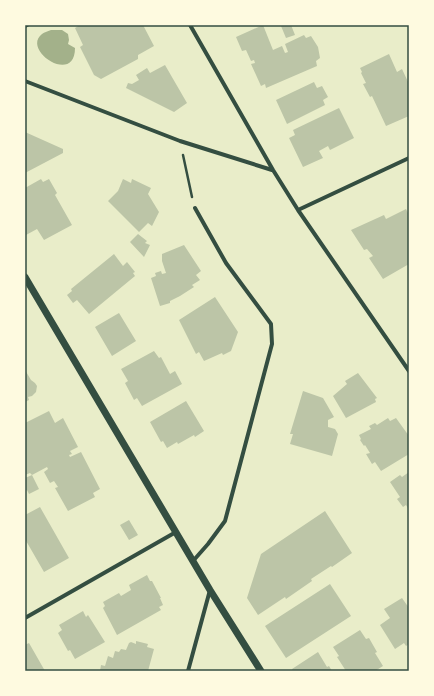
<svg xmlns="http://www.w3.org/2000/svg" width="434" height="696" font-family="'Roboto Condensed',sans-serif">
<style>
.water{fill:#a3b18a}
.building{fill:#bcc5a7}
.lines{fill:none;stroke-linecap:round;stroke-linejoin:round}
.path{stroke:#344e41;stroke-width:2.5}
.minor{stroke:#344e41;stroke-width:4}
.tertiary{stroke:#344e41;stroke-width:7}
.neatline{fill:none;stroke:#344e41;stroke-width:1.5}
</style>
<rect width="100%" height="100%" fill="#e9edc9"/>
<path class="water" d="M 51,30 L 62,30 L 68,34 L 69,40 L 68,44 L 75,48 C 75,86 21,50 42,34 C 44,32 49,31 51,30 Z"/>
<path class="building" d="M 80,25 L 143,25 L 154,46 L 138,55 L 138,59 L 101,79 L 94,75 L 80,47 L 83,45 L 75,28 Z
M 263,25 L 273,50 L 282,46 L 285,53 L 288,52 L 285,44 L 304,35 L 306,38 L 311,36 L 318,47 L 320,58 L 316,61 L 317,66 L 266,88 L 265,84 L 261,86 L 251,64 L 255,63 L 254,60 L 251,61 L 246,50 L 242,51 L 236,37 Z
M 283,25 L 291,25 L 295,35 L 286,38 L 281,26 Z
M 389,54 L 397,72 L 402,69 L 409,84 L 409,116 L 386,126 L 372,96 L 370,97 L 363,84 L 366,83 L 361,73 L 362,72 L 360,68 Z
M 165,65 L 187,103 L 174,112 L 126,88 L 128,83 L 132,84 L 139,80 L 136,75 L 147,68 L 150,73 Z
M 314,82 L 317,88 L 322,86 L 328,97 L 323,100 L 325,105 L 287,124 L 276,100 Z
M 339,108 L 354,138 L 330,150 L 328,146 L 319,151 L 323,158 L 303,167 L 289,138 L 295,135 L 293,130 Z
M 25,132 L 63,149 L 63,153 L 25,173 Z
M 41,179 L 43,182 L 49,179 L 57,193 L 55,195 L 72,225 L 44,240 L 37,229 L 26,235 L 25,233 L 25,188 Z
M 123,179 L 131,183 L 132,179 L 151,188 L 148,194 L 159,212 L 152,226 L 148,223 L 139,232 L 108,201 L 118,191 Z
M 406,209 L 409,215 L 409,264 L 383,279 L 369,258 L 373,256 L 367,249 L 364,250 L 351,230 L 384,215 L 386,219 Z
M 138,234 L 147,241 L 145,243 L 150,245 L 144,257 L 130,242 Z
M 184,245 L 201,271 L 196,275 L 200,280 L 192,285 L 194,287 L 180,296 L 170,301 L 170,303 L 160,306 L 151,278 L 156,276 L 155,273 L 161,271 L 162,274 L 166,273 L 162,261 L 162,254 Z
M 114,254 L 123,266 L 127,262 L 135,272 L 133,273 L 135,276 L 89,314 L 77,300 L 73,303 L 67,295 L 72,291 L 71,289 Z
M 215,297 L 238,332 L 231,351 L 223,355 L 222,353 L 204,361 L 199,352 L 196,354 L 179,320 Z
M 119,313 L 136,341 L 112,356 L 95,327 Z
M 154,351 L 159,358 L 161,357 L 170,374 L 175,371 L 182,384 L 142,406 L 137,398 L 134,400 L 125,383 L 128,381 L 121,369 Z
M 25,370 L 31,380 L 35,383 L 37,386 L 36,392 L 32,396 L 28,397 L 29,400 L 25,402 Z
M 358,373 L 377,398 L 375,399 L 376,402 L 346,418 L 333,396 L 347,384 L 345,381 Z
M 303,391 L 323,398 L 334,417 L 328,420 L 328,427 L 335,429 L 338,434 L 332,456 L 290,444 L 293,434 L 290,434 Z
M 186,401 L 204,431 L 195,437 L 194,435 L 178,444 L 177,442 L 167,448 L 163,441 L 161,442 L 150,422 Z
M 49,411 L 55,423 L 63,418 L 78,447 L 70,451 L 72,454 L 69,455 L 70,457 L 81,452 L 100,489 L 93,493 L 95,497 L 68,511 L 55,488 L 58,487 L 54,481 L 50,483 L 44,472 L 48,469 L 47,467 L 32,475 L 30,473 L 25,475 L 25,423 Z
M 388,418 L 390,421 L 396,418 L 409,436 L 409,454 L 381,471 L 375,462 L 372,464 L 366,454 L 370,453 L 365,445 L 364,446 L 360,440 L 361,439 L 359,435 L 371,429 L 369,426 L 375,423 L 377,425 Z
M 409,472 L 409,510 L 406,505 L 403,507 L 397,499 L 400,497 L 390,482 L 400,475 L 402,477 Z
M 32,475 L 39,489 L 29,494 L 27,490 L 25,491 L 25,478 Z
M 40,507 L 69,558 L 44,572 L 25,539 L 25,515 Z
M 325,511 L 352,553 L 332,567 L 331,566 L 311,579 L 312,581 L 286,599 L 285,597 L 258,615 L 247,598 L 261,554 Z
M 129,520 L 138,535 L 129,540 L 120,525 Z
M 147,575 L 150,581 L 152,581 L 161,598 L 160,598 L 163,605 L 159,607 L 161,610 L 117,635 L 103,608 L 105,606 L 103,602 L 119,593 L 121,596 L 131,590 L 129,585 Z
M 330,584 L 351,616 L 286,658 L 265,626 Z
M 402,598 L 409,608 L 409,644 L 406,646 L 404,643 L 395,649 L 380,625 L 390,618 L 384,609 Z
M 83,611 L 86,617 L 88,615 L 105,642 L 75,659 L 70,650 L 68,651 L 58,633 L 62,630 L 59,625 Z
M 360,630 L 366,639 L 369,638 L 377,652 L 375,653 L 383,666 L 375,671 L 346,671 L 337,657 L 339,656 L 333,647 Z
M 136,641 L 148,644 L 147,647 L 154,649 L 148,671 L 100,671 L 101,665 L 105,666 L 108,656 L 113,658 L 115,651 L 119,652 L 121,649 L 126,650 L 129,643 L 131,642 L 136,644 Z
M 29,643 L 45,671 L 25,671 L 25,645 Z
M 318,652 L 327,667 L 329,666 L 332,671 L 293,671 L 292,669 Z"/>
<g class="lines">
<path class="path" d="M 183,155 L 192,197"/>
<path class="minor" d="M 190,25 L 273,170 L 298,210 L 409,371
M 25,26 L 27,25
M 25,81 L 180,141 L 272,170
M 298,210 L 409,158
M 193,561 L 208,544 L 225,521 L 272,344 L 271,324 L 226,263 L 195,208
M 25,618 L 176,532
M 188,671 L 210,590"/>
<path class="tertiary" d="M 25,277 L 210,590 L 261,671"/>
</g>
<rect width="434" height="696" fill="none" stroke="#fefae0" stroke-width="52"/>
<rect x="26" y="26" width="382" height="644" class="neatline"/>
</svg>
